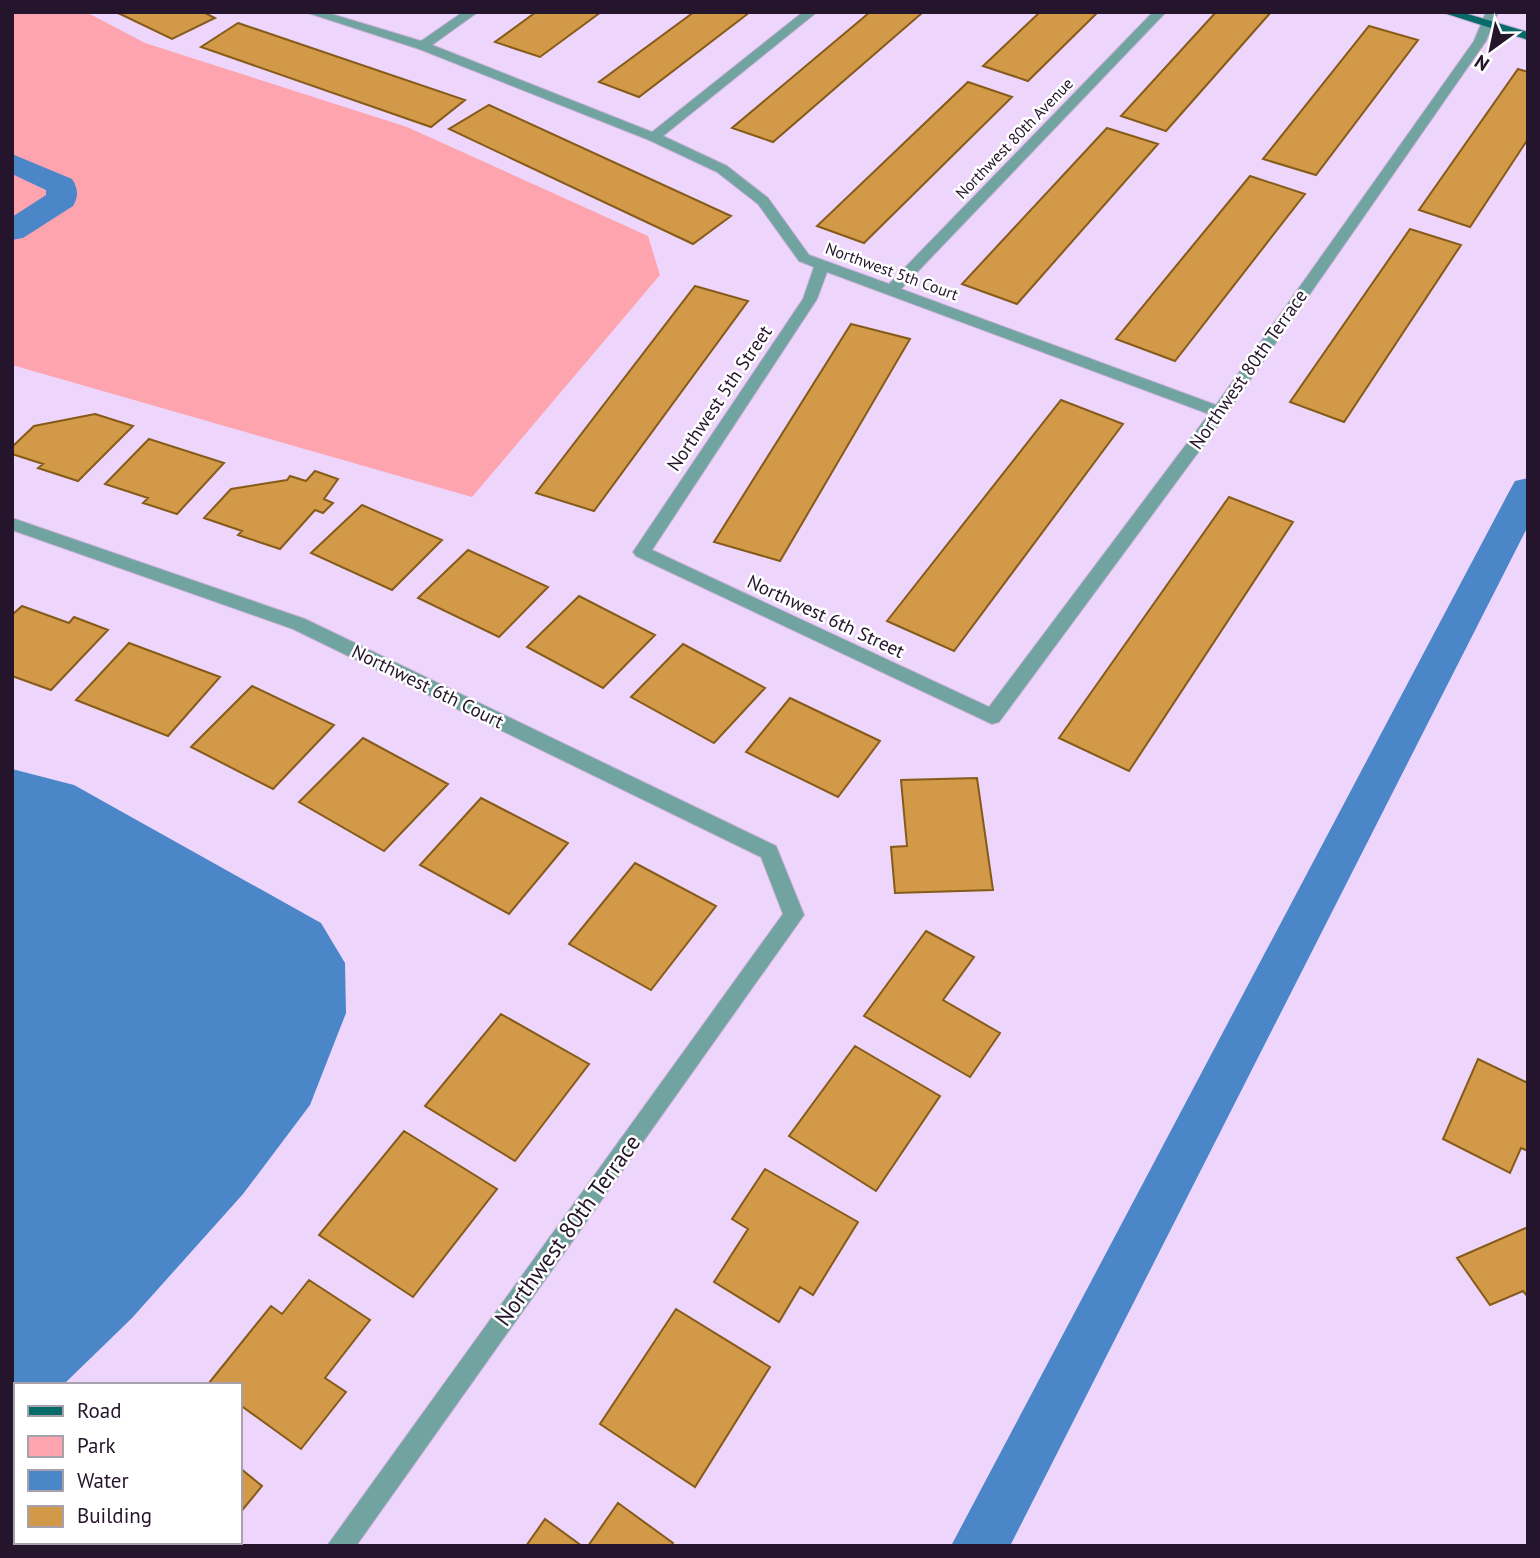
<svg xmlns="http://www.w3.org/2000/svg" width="1540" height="1558" font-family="'PT Sans',sans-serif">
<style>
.green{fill:#fea4ae}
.water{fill:#4b86c8}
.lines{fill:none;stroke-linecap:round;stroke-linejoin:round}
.canal{fill:#4b86c8;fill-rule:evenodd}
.building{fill:#d29949;stroke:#865b19;stroke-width:2}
.minor-casing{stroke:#c9b2d6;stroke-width:2}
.primary-casing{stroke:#c9b2d6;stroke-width:2}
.minor{fill:#71a3a1;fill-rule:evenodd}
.primary{fill:#066b69;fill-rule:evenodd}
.labels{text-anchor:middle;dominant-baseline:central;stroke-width:5;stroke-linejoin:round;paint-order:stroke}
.far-street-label{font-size:16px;fill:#24142c;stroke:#fff}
.street-label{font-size:19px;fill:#24142c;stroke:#fff}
.near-street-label{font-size:23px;fill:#24142c;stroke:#fff}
</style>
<rect width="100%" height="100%" fill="#edd5fb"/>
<path class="green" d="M 12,12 L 86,12 L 145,43 L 407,127 L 648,236 L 660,275 L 472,497 L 12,365 Z"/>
<path class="water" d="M 12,769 L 74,785 L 321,923 L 345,963 L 346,1013 L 310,1105 L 243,1194 L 132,1318 L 63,1385 L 16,1385 L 16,1430 L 12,1434 Z"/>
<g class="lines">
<path class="canal" d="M 12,154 L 72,179 C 78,188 79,196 73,206 L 23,238 L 12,240 L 12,217 L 46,195 L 46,190 L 12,174 Z
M 1528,478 L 1528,526 L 1010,1546 L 951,1546 L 1510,490 L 1515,481 Z"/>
</g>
<path class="building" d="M 116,12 L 203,12 L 215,18 L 172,39 Z
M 536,12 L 601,12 L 540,57 L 495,42 Z
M 694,12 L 750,12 L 639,97 L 599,82 Z
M 870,12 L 922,13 L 773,142 L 732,128 Z
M 1040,12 L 1098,12 L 1028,81 L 983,66 Z
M 1216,12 L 1271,12 L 1166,131 L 1121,116 Z
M 238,23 L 465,100 L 431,127 L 201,47 Z
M 1369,26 L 1418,40 L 1316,175 L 1263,159 Z
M 1518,69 L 1528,72 L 1528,139 L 1470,227 L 1419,210 Z
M 968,82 L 1012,97 L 864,243 L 817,226 Z
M 489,105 L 731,216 L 693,244 L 449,129 Z
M 1107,128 L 1158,144 L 1017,304 L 962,284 Z
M 1250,176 L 1305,194 L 1175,361 L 1116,339 Z
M 1410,229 L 1461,245 L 1344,422 L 1290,402 Z
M 695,286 L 748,301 L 594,511 L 536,493 Z
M 851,324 L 910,339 L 780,561 L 714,542 Z
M 1061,400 L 1123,424 L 954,651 L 887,621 Z
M 95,414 L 133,426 L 78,481 L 38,468 L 43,464 L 12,454 L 12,447 L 34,426 Z
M 149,439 L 224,463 L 177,514 L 143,503 L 148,498 L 105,484 Z
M 315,471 L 338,479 L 324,499 L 333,503 L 323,513 L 315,510 L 280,549 L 238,535 L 242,531 L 204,518 L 231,489 L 287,480 L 290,476 L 306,481 Z
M 1229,497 L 1293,522 L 1129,771 L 1059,738 Z
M 362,505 L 442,540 L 392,590 L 311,553 Z
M 468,550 L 548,587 L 499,637 L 418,598 Z
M 579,596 L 655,635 L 603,688 L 527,647 Z
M 22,606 L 69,623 L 74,617 L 108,630 L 51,690 L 12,676 L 12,615 Z
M 129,643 L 220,677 L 168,736 L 76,700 Z
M 683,644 L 765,688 L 714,743 L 631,697 Z
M 252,686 L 334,725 L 273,789 L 191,747 Z
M 790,698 L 880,741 L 838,797 L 746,752 Z
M 363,738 L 448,784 L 384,851 L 299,802 Z
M 977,778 L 993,890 L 895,893 L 891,847 L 907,846 L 901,780 Z
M 481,798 L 568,843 L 509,914 L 420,865 Z
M 635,863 L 716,906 L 651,990 L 569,944 Z
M 926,931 L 974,957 L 943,1000 L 1000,1033 L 970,1077 L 864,1016 Z
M 501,1014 L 589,1064 L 515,1161 L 425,1106 Z
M 855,1046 L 940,1096 L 876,1191 L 789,1136 Z
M 1478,1059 L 1528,1083 L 1528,1151 L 1521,1148 L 1510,1173 L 1443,1139 Z
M 404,1131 L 497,1189 L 413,1297 L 319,1235 Z
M 765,1169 L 858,1222 L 813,1295 L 800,1287 L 779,1322 L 714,1282 L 748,1229 L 732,1219 Z
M 1528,1227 L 1528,1297 L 1523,1291 L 1490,1305 L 1457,1258 Z
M 309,1280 L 370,1320 L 325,1378 L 346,1392 L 301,1449 L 240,1405 L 240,1385 L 209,1383 L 271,1306 L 282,1314 Z
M 676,1309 L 770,1367 L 695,1487 L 600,1424 Z
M 240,1468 L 262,1486 L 240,1513 Z
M 618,1503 L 673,1543 L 671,1546 L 588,1546 Z
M 545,1519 L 582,1546 L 526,1546 Z
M 77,1542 L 216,1542 L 213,1546 L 81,1546 Z"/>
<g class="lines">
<g class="minor-casing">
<path id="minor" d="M 305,12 L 325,12 L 421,41 L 463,12 L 478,12 L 432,45 L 652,132 L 803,12 L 817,12 L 663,136 L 727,166 L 768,198 L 809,255 L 889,284 L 1153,12 L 1166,12 L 901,289 L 1216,405 L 1474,41 L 1486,12 L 1498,12 L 1486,41 L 1225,416 L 999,722 L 992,724 L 636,556 L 633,552 L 803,299 L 814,267 L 799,261 L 758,204 L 717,172 L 649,140 L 419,49 ZM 827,272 L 1209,414 L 989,707 L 652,550 L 817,299 Z
M 12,518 L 305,619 L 776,846 L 804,915 L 356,1546 L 327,1546 L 783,914 L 761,857 L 293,629 L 12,530 Z"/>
</g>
<g class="primary-casing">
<path id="primary" d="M 1441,12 L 1461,12 L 1528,32 L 1528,40 Z"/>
</g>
<use href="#minor" class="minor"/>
<use href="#primary" class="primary"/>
</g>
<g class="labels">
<g class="far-street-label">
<text transform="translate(1014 138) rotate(-46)">Northwest 80th Avenue</text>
<text transform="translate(892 271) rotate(20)">Northwest 5th Court</text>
</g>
<g class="street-label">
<text transform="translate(1248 369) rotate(-55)">Northwest 80th Terrace</text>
<text transform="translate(719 398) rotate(-56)">Northwest 5th Street</text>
<text transform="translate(826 616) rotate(25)">Northwest 6th Street</text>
<text transform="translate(428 686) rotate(26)">Northwest 6th Court</text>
</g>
<g class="near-street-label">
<text transform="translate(567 1230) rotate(-54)">Northwest 80th Terrace</text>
</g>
</g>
<rect width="1540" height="1558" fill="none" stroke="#24142c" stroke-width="28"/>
<rect x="14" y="1383" width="228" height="161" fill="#ffffff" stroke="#a7a1ab" stroke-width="2"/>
<rect x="28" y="1406" width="35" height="10" fill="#066b69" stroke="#a7a1ab" stroke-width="2"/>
<text x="77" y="1418" font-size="21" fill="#24142c">Road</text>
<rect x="28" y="1436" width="35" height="21" fill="#fea4ae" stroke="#a7a1ab" stroke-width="2"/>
<text x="77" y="1453" font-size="21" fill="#24142c">Park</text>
<rect x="28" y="1470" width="35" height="21" fill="#4b86c8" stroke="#a7a1ab" stroke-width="2"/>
<text x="77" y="1488" font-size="21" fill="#24142c">Water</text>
<rect x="28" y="1506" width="35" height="21" fill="#d29949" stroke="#a7a1ab" stroke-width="2"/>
<text x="77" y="1523" font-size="21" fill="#24142c">Building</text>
<g transform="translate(1491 49) rotate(213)" stroke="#ffffff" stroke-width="5" paint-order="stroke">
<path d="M0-5L12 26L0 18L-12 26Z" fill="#24142c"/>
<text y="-10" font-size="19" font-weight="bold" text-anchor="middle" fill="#24142c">N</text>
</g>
</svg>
